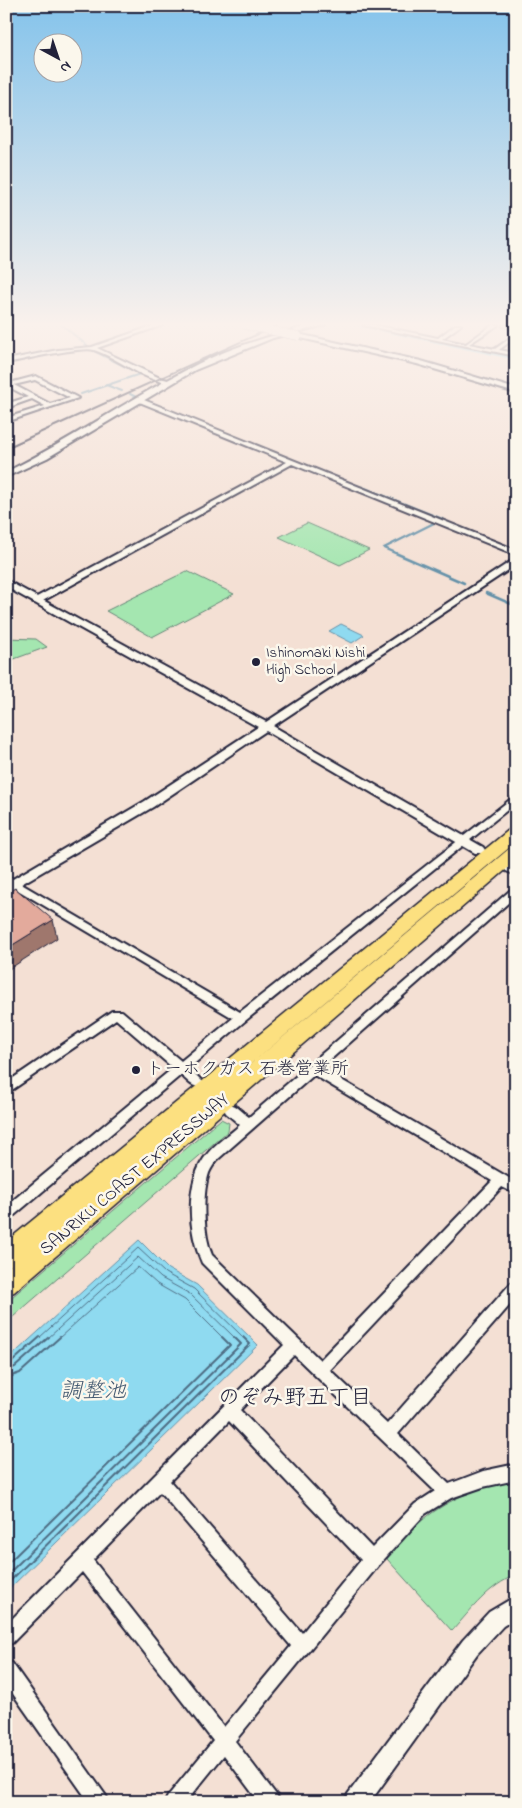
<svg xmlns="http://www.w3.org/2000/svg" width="522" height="1808" font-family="'Indie Flower','Klee One',sans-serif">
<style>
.green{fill:#a4e6b0;stroke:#638476}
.water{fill:#8fdaf0;stroke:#6390a8}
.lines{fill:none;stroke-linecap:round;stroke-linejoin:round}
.shore-far1{stroke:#4e6c83;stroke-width:1}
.shore{stroke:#4e6c83;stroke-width:2}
.stream-far1{stroke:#6390a8;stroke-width:2}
.stream{stroke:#6390a8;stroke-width:2.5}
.river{fill:#8fdaf0;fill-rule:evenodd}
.minor-casing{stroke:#22223b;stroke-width:4}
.tertiary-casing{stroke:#22223b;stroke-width:4}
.secondary-casing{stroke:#22223b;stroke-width:4}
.motorway-casing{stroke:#22223b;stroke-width:3}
.minor{fill:#fbf7ec;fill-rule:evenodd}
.tertiary{fill:#fbf7ec;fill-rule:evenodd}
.secondary{fill:#fbf7ec;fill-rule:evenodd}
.motorway{fill:#fce080;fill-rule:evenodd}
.rail{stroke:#22223b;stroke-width:2}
.secondary-bridge-casing{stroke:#22223b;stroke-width:9;stroke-linecap:butt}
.secondary-bridge{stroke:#fbf7ec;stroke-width:8}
.shaded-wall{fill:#9f776d;stroke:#22223b}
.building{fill:#e3aa9c;stroke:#22223b}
.poi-dot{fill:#22223b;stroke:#fbf7ec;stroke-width:2}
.labels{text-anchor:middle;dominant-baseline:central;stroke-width:5;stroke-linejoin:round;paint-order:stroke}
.far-poi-label{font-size:15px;fill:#22223b;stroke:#fbf7ec;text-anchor:start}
.poi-label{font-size:18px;fill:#22223b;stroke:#fbf7ec;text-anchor:start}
.street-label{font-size:18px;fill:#22223b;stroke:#fbf7ec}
.near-water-label{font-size:22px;font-style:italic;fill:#435971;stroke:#fbf7ec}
.near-neighbourhood-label{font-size:22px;fill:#22223b;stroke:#fbf7ec}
</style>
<rect width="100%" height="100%" fill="#f4e0d4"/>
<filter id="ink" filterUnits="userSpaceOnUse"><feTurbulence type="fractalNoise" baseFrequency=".02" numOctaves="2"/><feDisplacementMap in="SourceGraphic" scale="10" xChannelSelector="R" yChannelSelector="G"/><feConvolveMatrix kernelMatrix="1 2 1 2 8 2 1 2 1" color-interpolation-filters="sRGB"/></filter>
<g filter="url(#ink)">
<path class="green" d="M 307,523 L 369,550 L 340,565 L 279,537 Z
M 187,571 L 234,594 L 152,637 L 106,611 Z
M 6,638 L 36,639 L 47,647 L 6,662 Z
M 221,1119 L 229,1123 L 228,1131 L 6,1323 L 6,1302 Z
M 516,1481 L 516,1575 C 489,1585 471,1610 452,1631 L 387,1559 C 399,1546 410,1529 424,1519 C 449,1499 483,1484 516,1481 Z"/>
<path class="water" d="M 341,624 L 364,635 L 352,643 L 329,631 Z
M 139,1240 L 168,1269 L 197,1285 L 258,1345 L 6,1592 L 6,1361 Z"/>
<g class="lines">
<path class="shore-far1" d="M 39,1338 L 138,1248 L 165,1273 L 194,1289 L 244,1338
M 48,1338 L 138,1257 L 161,1278 L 190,1294 L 235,1338
M 59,1338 L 138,1267 L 157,1284 L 185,1300 L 223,1338"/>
<path class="shore" d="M 6,1364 L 12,1362 L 40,1337
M 6,1370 L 15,1367 L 49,1337
M 6,1378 L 20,1373 L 60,1337
M 6,1565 L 230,1345 L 222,1337
M 6,1576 L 241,1344 L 234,1337
M 6,1585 L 250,1344 L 243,1337"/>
<path class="stream-far1" d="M 62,325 L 89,347
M 106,385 L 122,391
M 81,394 L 140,374 L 92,350
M 130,394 L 138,398
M 146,401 L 366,489"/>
<path class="stream" d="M 362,487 L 442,519
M 434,523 L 384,548 L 464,583
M 486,593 L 516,606"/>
<path class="river" d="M 350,325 L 370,325 L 516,354 L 516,360 Z"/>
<g class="minor-casing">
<path id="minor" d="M 155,325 L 163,325 L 97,348 L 160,378 L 172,381 L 172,383 C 146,383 119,358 94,350 C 81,346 23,360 6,363 L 6,360 L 58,350 L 92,347 Z
M 363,325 L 374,325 L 438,338 L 455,325 L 461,325 L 442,339 L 466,344 L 492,325 L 498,325 L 469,344 L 495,349 L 516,334 L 516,337 L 499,350 L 516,353 L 516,356 Z
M 503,325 L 516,326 L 516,329 L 503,326 Z
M 36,376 L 78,398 L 6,422 L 6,418 L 45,406 L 32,399 L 12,406 L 6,403 L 6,399 L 12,402 L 28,397 L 9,387 L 6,388 L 6,384 ZM 35,380 L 70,398 L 50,404 L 14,385 Z
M 139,398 L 516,550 L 516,555 L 292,464 L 39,603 L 33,603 L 33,599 L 287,462 L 137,401 L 136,400 Z
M 516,795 L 516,803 L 245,1021 L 189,1068 L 204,1083 L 202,1086 C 193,1089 187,1080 181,1075 L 11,1218 L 6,1220 L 6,1206 L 173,1068 L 116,1019 L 6,1094 L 6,1083 L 112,1011 L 122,1011 L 181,1061 L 233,1018 L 6,883 L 6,875 L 240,1012 Z
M 516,887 L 516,896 L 321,1068 L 516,1182 L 516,1194 L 502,1187 L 330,1370 L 387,1424 L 511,1283 L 516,1282 L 516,1298 L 398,1434 L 449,1484 L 483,1471 L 516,1464 L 516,1480 L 483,1487 L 451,1498 L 425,1514 L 378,1566 L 235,1741 L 277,1796 L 280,1802 L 259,1802 L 224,1755 L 186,1802 L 165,1802 L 168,1796 L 213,1741 L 82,1572 L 12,1643 L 6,1645 L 6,1625 L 284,1345 L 202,1263 C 188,1232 184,1181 208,1153 C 217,1142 230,1134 240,1125 L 226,1113 L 224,1109 L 226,1105 C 235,1102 242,1112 249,1117 L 513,888 ZM 314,1075 L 492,1181 L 320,1360 L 212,1255 C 203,1234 202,1194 209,1173 C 211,1168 214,1164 217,1160 ZM 294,1355 L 435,1491 L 415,1504 L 372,1548 L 240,1410 ZM 229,1421 L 361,1560 L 302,1633 L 170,1481 ZM 160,1492 L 291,1646 L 224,1727 L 93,1560 Z
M 6,1661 L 12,1663 L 106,1796 L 109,1802 L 89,1802 L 6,1684 Z"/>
</g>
<g class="tertiary-casing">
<path id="tertiary" d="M 312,325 L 325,325 L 273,338 L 195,370 L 47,458 L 6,477 L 6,472 C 69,441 127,400 190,368 C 228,348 271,335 312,325 Z
M 516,558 L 516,565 L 273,726 L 483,847 L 485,850 L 483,853 L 475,853 L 266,731 L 153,807 L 6,893 L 6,883 L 145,801 L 258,727 L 6,587 L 6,580 L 266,722 Z
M 510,864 L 516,866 L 516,875 L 506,871 L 504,868 Z
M 516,1596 L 516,1618 L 503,1626 L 477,1654 L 370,1802 L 345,1802 L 348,1794 L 463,1640 L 489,1612 Z"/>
</g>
<g class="secondary-casing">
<path id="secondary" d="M 298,334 L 421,361 L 516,389 L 516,393 L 417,364 L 296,337 Z"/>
</g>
<g class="motorway-casing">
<path id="motorway" d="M 516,828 L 516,842 L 246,1068 L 510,848 L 516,846 L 516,861 L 14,1292 L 6,1295 L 6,1269 L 11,1265 L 6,1267 L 6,1242 L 510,829 Z"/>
</g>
<use href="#minor" class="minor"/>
<use href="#tertiary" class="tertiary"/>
<use href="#secondary" class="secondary"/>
<use href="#motorway" class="motorway"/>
<path class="rail" d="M 6,448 L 278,325"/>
<g class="secondary-bridge-casing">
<path id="secondary-bridge" d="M 244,325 L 298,336"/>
</g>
<use href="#secondary-bridge" class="secondary-bridge"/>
</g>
<path class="shaded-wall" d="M 53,920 L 57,938 L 6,971 L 6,949 Z"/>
<path class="building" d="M 15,888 L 53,920 L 6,949 L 6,894 Z"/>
</g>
<linearGradient id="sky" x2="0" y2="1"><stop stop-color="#84c3eb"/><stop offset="0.56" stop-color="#faf1ec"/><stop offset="1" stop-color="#faf1ec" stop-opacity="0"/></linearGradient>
<rect width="522" height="579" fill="url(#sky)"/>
<g class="poi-dot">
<circle cx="256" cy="662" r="5"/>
<circle cx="136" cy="1070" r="5"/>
</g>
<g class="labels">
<g class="far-poi-label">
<text x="266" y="653">Ishinomaki Nishi<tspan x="266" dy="17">High School</tspan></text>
</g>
<g class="poi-label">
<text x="146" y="1070">トーホクガス 石巻営業所</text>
</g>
<g class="street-label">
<text transform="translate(135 1175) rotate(-40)">SANRIKU COAST EXPRESSWAY</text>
</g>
<g class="near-water-label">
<text x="93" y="1392">調整池</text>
</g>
<g class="near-neighbourhood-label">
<text x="295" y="1399">のぞみ野五丁目</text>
</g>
</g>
<rect width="522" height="1808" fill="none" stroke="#fbf7ec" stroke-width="25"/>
<rect x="12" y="12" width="497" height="1783" fill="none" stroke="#22223b" stroke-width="2" filter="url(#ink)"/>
<g transform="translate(58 58) rotate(140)"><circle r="24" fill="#fbf7ec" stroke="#a4a2a5"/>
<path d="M0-4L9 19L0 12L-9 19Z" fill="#22223b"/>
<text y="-8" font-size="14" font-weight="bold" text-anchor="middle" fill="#22223b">N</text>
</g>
</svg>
